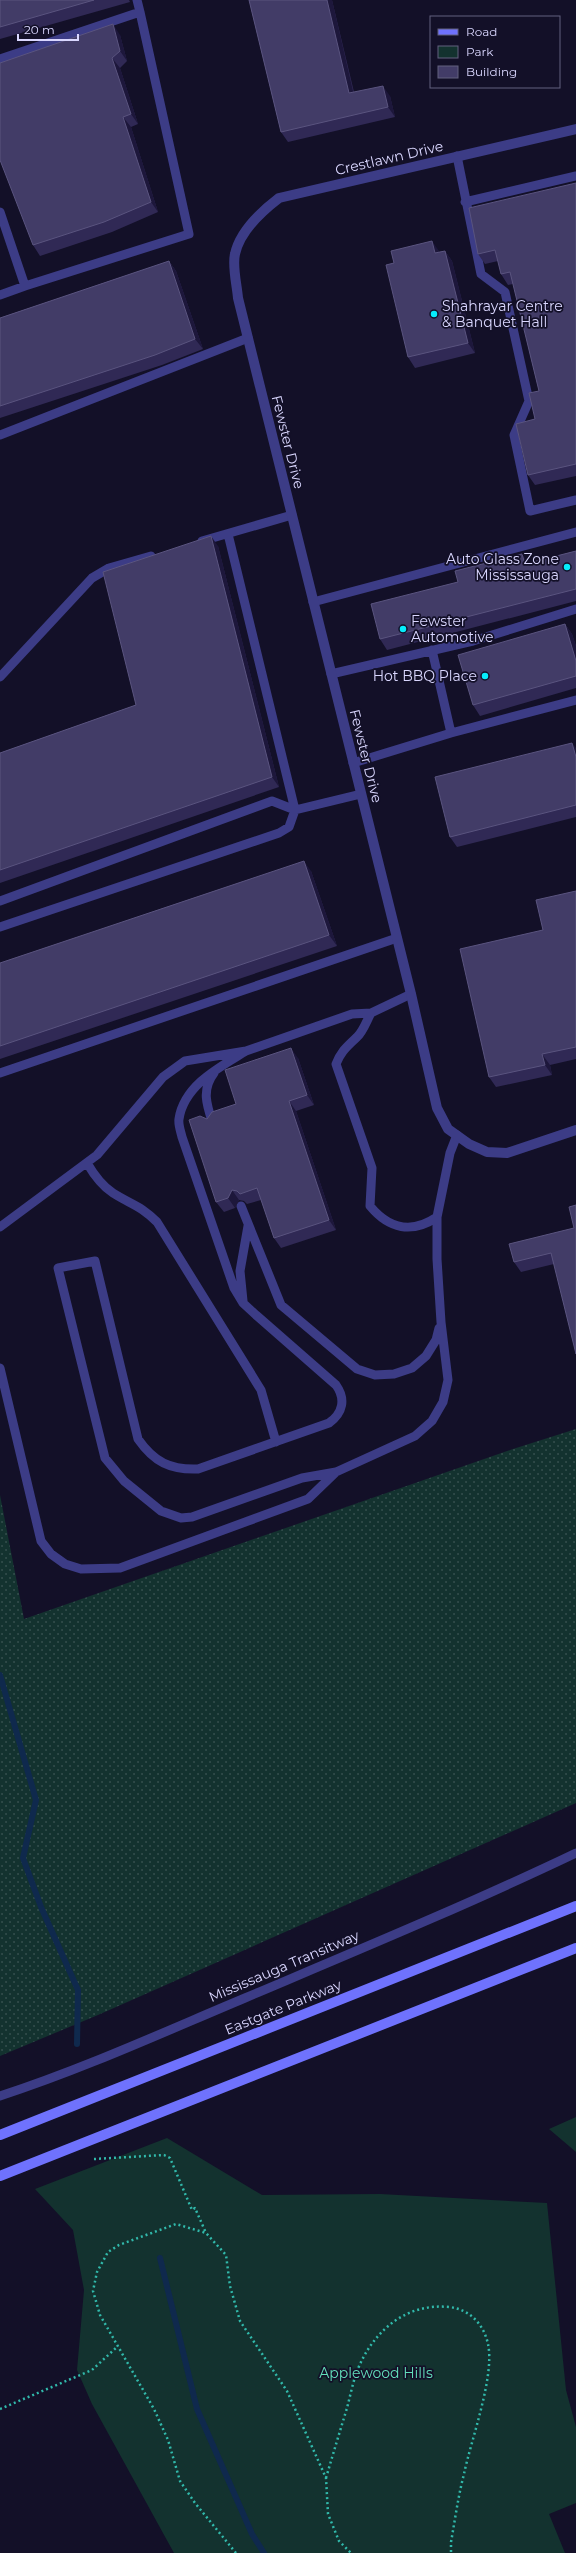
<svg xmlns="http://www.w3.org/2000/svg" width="576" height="2553" font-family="Montserrat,sans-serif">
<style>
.grass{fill:url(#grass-dots)}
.green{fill:#13322f}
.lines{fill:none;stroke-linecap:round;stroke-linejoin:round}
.stream{stroke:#0f294d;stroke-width:6}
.path{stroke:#31b9ab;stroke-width:2.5;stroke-dasharray:2 3;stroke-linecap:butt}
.lane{stroke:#3c3c86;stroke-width:9}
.street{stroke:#3c3c86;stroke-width:10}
.secondary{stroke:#6f72fd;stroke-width:10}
.wall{fill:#302955}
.shaded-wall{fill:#1d173b}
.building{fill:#423c67;stroke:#5a547f}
.poi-dot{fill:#06edfc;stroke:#131028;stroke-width:1.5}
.labels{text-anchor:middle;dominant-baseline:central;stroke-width:3.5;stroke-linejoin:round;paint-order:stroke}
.street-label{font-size:14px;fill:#dad7ff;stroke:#131028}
.poi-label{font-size:14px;fill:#dad7ff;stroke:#131028;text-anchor:start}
.park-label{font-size:14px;fill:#63dfbb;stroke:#131028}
</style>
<defs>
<pattern id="grass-dots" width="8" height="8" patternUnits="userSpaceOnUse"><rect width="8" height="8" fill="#13322f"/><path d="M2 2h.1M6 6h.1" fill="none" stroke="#354f4e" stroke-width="1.8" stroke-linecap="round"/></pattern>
</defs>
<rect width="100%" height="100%" fill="#131028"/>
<path class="grass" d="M 576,1429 L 576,1803 L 98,2015 L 0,2056 L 0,1495 L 24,1619 L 513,1449 Z"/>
<path class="green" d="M 576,2117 L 576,2152 L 549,2129 Z
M 167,2138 L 262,2195 L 380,2194 L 547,2203 L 566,2390 L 576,2427 L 576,2503 L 549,2514 L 565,2553 L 174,2553 L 92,2404 L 77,2370 L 84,2290 L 73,2230 L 35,2189 Z"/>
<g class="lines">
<path class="stream" d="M 0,1675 L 36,1800 L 23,1858 L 41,1907 L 78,1990 L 77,2044
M 160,2258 L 197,2409 L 252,2534 L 264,2553"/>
<path class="path" d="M 94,2159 L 164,2155 L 170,2158 L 192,2210 L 195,2208 L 206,2233
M 0,2409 L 92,2370 L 117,2347
M 326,2478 C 333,2454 340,2431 347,2408 C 351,2393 354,2376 361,2362 C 378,2327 409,2303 449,2307 C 470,2309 484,2325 488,2344 C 495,2376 471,2440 464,2474 C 458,2497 455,2520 451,2542 L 451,2553
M 236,2553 L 195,2503 L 180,2481 L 168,2440 L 154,2409 L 100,2315 L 93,2291 L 97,2272 L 108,2252 L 119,2245 L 176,2224 L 206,2233 L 226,2255 L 230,2286 L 240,2321 L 287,2391 L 326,2478 L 328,2514 L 339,2541 L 351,2553"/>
<path class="lane" d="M 0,59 L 140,12 L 137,0
M 457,156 L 481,274 L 505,292 L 529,401 L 514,435 L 530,511 L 576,500
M 465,202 L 576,176
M 0,212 L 25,286 L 0,295
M 25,286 L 189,234 L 140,12
M 0,435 L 248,338
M 202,541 L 292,515
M 313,602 L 576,532
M 331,674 L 473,641 L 576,609
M 0,677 L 92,578 L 109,568 L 151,556
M 451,733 L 576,700
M 353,763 L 451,733 L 432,650
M 0,901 L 272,801 L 295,810 L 361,794
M 0,927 L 279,833 L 289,827 L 295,810 L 228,534
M 371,1013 C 367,1020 363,1032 357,1037 C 347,1047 341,1051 336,1064 L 372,1168 L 370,1206 C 389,1229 412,1234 437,1217
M 246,1051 C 220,1067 184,1085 179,1119 C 178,1125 181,1132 182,1137 L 234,1288 L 243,1303 L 256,1315 L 336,1385 C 346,1399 343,1413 329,1423 L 198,1469 C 170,1470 154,1462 138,1439 L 95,1261 L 58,1268 L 105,1458 L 124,1481 L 161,1511 L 181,1518 L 192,1517 L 302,1478 L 336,1472 L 415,1436 L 432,1421 L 443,1402 L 448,1380 L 441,1322 L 437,1259 L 437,1217 L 450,1153 L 457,1135
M 0,1073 L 397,938
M 213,1124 C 207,1106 201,1090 214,1073
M 87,1163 C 94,1175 102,1186 113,1193 C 132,1205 140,1205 157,1222 L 261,1390 L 276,1442
M 241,1206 L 281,1305 L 357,1369 L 375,1375 L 394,1374 L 412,1368 L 426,1356 L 436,1340 L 439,1328
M 0,1227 L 97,1155 L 163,1077 L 185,1061 L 246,1051 L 352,1014 L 371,1013 L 411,994
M 243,1301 L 240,1271 L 248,1226
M 0,1368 L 41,1541 L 51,1554 L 65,1564 L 81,1569 L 120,1568 L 308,1499 L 336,1472
M 0,2096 C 83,2069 164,2032 245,1998 C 356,1951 467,1905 576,1853"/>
<path class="street" d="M 576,129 L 279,198 C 262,211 240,231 235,254 C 232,266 237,285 238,298 L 411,994 L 437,1108 L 448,1129 L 469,1144 L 487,1152 L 507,1153 L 576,1130"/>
<path class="secondary" d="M 0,2135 L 576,1906
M 0,2176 L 576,1948"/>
</g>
<path class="wall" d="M 0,0 L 129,0 L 130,2 L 0,39 Z
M 249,0 L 332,0 L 354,92 L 390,96 L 395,117 L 288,142 L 281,132 Z
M 120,35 L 127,61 L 120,68 L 138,124 L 131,127 L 158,212 L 112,232 L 40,256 L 33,245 Z
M 576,183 L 576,476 L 535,485 L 528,475 L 539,391 L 513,284 L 508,285 L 501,274 L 498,261 L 485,264 L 478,254 Z
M 439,251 L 439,252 L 445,251 L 452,261 L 475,353 L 415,368 L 408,357 Z
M 169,261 L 176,271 L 203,349 L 162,365 L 0,418 L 0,318 Z
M 218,546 L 279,787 L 0,883 L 0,753 L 136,705 Z
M 576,551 L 576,601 L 387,650 L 380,639 L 528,563 Z
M 565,624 L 572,634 L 576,646 L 576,688 L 480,716 L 473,705 Z
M 576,748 L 576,817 L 457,847 L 450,837 Z
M 311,871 L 337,946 L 0,1059 L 0,963 Z
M 576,891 L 576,1059 L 550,1065 L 552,1075 L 496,1087 L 489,1077 L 543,930 Z
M 298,1058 L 314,1105 L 296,1111 L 336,1230 L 281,1248 L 274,1238 L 261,1200 L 247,1204 L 244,1201 L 239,1200 L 235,1208 L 224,1212 L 216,1202 L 207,1119 L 236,1104 Z
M 574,1228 L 576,1354 L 554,1264 L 521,1272 L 514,1262 Z"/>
<path class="shaded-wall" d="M 327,0 L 332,0 L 356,104 L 349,93 Z
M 113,24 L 120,35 L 127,61 L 120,51 Z
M 112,58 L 120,68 L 138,124 L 131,114 Z
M 383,86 L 390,96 L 395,117 L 388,107 Z
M 123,117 L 131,127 L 158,212 L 151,202 Z
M 432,241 L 439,251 L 442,263 L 435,253 Z
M 445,251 L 452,261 L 475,353 L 468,343 Z
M 169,261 L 176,271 L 203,349 L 195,339 Z
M 211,536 L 218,546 L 279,787 L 272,777 Z
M 522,554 L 529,564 L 525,564 Z
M 565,624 L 572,634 L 576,646 L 576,661 Z
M 572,743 L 576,748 L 576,757 Z
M 304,861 L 311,871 L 337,946 L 329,935 Z
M 291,1048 L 298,1058 L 314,1105 L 307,1095 Z
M 542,1054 L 550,1065 L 552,1075 L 545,1065 Z
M 289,1101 L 296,1111 L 336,1230 L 329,1220 Z
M 232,1190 L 239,1200 L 235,1208 L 228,1198 Z"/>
<path class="building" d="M 0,0 L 94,0 L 0,27 Z
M 249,0 L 327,0 L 349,93 L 383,86 L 388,107 L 281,132 Z
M 113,24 L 120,51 L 112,58 L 131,114 L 123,117 L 151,202 L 104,222 L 33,245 L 0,160 L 0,63 Z
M 576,183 L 576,464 L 528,475 L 516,424 L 535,419 L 529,393 L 539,391 L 510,272 L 501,274 L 495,250 L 478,254 L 469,208 Z
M 432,241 L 435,253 L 445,251 L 468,343 L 408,357 L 386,265 L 394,263 L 391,251 Z
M 169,261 L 195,339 L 155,355 L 0,406 L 0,318 Z
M 211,536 L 272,777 L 0,870 L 0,753 L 136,705 L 103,572 Z
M 576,551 L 576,589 L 380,639 L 371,604 L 458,582 L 455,571 L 522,554 L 525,564 Z
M 565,624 L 576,661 L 576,676 L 473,705 L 458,655 Z
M 572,743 L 576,757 L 576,805 L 450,837 L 435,777 Z
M 304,861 L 329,935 L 0,1046 L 0,963 Z
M 576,891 L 576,1047 L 542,1054 L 545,1065 L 489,1077 L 460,949 L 543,930 L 536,900 Z
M 291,1048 L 307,1095 L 289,1101 L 329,1220 L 274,1238 L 257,1188 L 240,1194 L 237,1191 L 232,1190 L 228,1198 L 216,1202 L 189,1120 L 200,1116 L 207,1119 L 212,1112 L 236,1104 L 225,1070 Z
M 576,1205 L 576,1354 L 551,1253 L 514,1262 L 509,1244 L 574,1228 L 569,1207 Z"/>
<g class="poi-dot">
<circle cx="434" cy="314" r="4"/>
<circle cx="567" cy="567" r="4"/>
<circle cx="403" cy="629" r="4"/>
<circle cx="485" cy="676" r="4"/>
</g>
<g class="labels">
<g class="street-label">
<text transform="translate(389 158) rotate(-13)">Crestlawn Drive</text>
<text transform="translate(288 442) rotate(76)">Fewster Drive</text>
<text transform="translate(366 756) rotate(76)">Fewster Drive</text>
<text transform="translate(284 1966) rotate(-23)">Mississauga Transitway</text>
<text transform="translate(283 2007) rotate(-22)">Eastgate Parkway</text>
</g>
<g class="poi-label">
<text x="442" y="306">Shahrayar Centre<tspan x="442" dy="16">&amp; Banquet Hall</tspan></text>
<text x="559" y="559" text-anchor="end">Auto Glass Zone<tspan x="559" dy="16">Mississauga</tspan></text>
<text x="411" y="621">Fewster<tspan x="411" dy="16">Automotive</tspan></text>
<text x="477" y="676" text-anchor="end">Hot BBQ Place</text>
</g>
<g class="park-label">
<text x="376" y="2373">Applewood Hills</text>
</g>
</g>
<rect x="430" y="16" width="130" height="72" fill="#131028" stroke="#63607e"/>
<rect x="438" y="29" width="20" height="6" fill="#6f72fd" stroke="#63607e"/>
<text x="466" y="36" font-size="12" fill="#dad7ff">Road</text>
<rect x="438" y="46" width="20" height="12" fill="#13322f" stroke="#63607e"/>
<text x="466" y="56" font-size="12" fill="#dad7ff">Park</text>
<rect x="438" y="66" width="20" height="12" fill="#423c67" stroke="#63607e"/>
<text x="466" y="76" font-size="12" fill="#dad7ff">Building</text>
<path d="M18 34v6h60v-6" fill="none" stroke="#dad7ff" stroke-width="2"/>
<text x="24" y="34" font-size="12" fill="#dad7ff" stroke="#131028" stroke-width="3" paint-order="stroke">20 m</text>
</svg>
